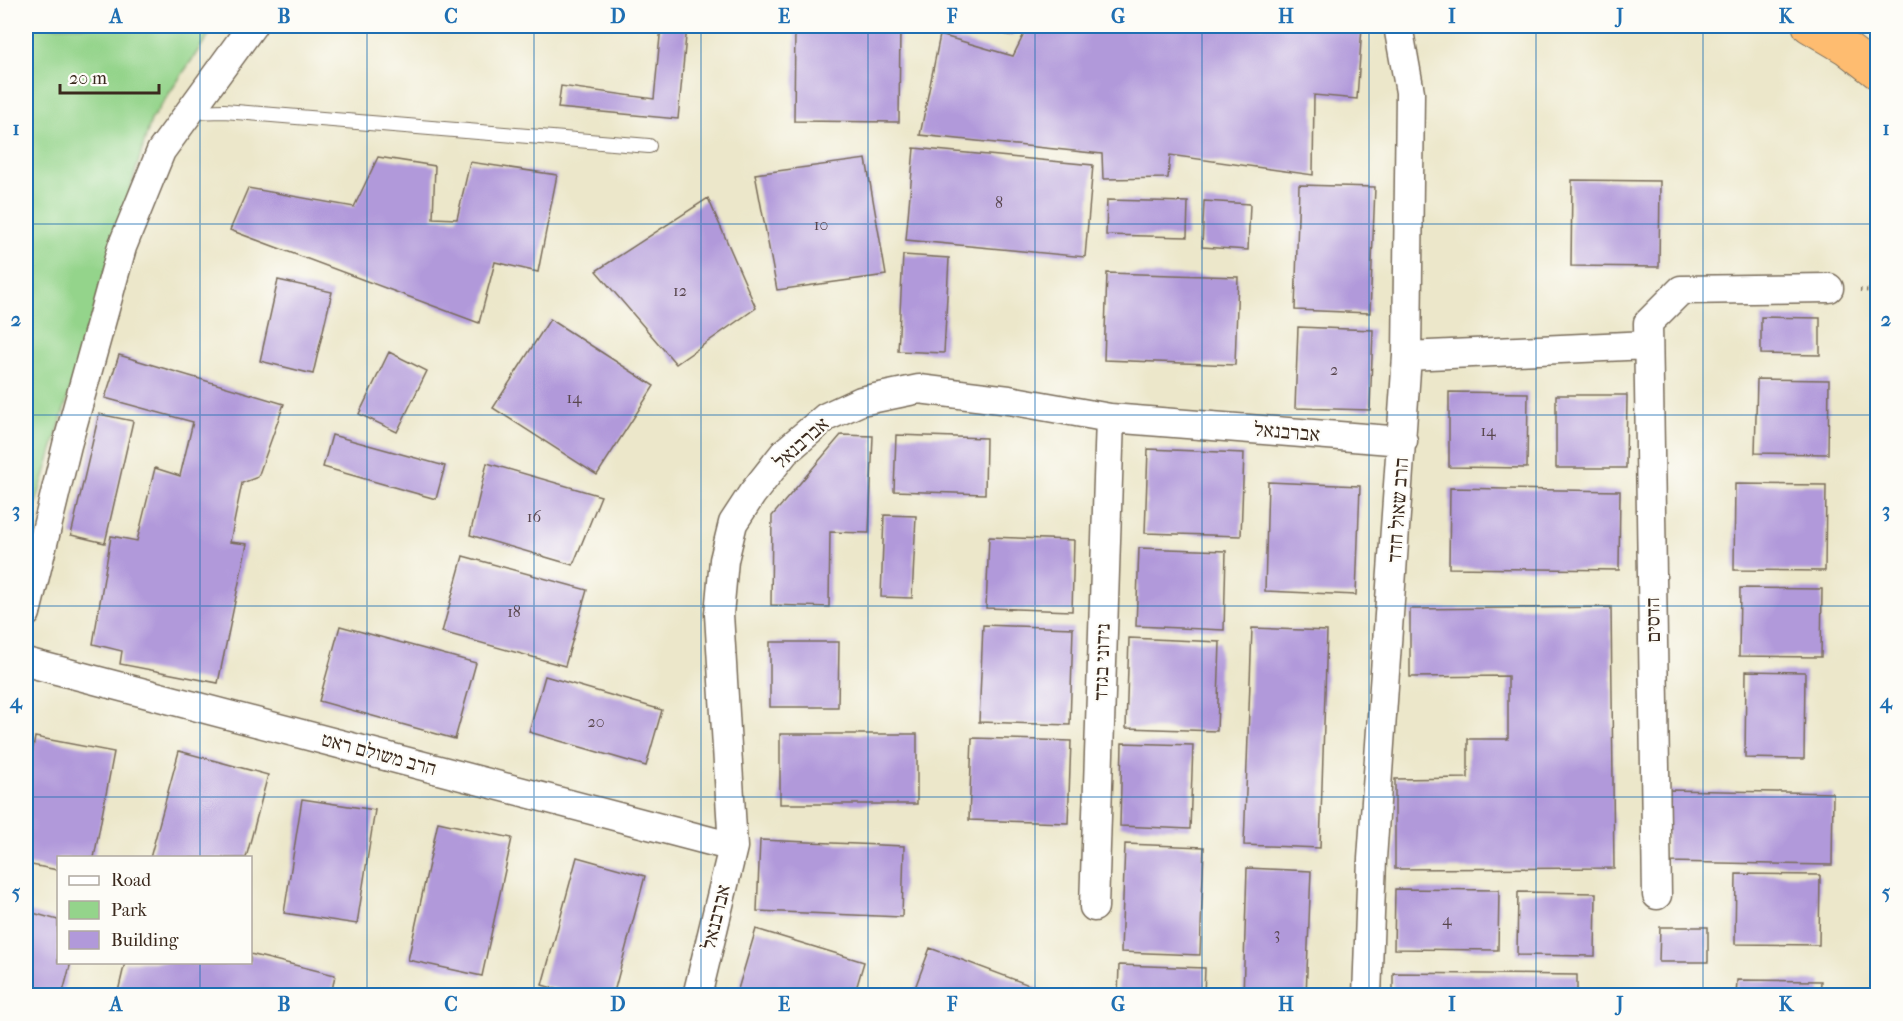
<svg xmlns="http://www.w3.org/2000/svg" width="1903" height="1021" font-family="'IM FELL French Canon','Frank Ruhl Libre',serif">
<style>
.green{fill:#94d48b;stroke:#687f54;stroke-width:1.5}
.building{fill:#b199da}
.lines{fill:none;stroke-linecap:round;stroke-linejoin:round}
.lane-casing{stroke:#796c5a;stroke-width:16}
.street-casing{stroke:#796c5a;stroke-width:31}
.highway-casing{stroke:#796c5a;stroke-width:35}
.path{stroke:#796c5a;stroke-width:4;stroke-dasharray:1.5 4.5;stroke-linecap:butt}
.lane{stroke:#fff;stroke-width:14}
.street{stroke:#fff;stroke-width:28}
.highway{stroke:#febc70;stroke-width:33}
.grid{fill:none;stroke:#1f6fb2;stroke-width:1.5;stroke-opacity:0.55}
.labels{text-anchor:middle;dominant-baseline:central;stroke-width:4.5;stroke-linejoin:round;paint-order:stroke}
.number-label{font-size:16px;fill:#58464d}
.street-label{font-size:20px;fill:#3b2a1e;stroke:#fdfcf7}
.neatline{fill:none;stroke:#1f6fb2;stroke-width:2}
.grid-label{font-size:20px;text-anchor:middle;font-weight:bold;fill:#1f6fb2}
</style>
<rect width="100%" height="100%" fill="#fdfcf7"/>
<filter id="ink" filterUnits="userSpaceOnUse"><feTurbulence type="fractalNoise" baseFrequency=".0167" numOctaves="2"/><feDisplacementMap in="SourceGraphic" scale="12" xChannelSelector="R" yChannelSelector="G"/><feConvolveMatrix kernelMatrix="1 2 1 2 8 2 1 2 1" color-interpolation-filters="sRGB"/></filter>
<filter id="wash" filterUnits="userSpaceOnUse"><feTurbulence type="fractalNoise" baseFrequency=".008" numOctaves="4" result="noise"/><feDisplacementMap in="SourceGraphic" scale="24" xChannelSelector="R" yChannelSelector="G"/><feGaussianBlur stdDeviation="1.35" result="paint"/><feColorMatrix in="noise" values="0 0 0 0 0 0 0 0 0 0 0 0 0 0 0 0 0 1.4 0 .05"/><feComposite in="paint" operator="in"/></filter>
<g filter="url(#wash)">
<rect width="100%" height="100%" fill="#ece7ca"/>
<path class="green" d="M 26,26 L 215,26 L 151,120 L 26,537 Z"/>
<g id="blocks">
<path class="building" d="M 661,26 L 687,26 L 678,119 L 558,108 L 561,86 L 654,99 Z
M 795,26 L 900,26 L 899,122 L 794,121 Z
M 1028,26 L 1362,26 L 1357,99 L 1314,95 L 1313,175 L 1170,155 L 1168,178 L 1103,179 L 1102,154 L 920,135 L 940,35 L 1013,56 Z
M 966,27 L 966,26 L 1016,26 L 1013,36 Z
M 914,148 L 1093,165 L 1085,257 L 906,240 Z
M 378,157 L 435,166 L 433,218 L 457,219 L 470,162 L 557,175 L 538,272 L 495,262 L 479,323 L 230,230 L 248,188 L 354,207 Z
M 866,159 L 886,275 L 777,290 L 755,174 Z
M 1572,180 L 1660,181 L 1659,267 L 1571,266 Z
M 1299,185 L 1375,187 L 1370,313 L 1295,310 Z
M 708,198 L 756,308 L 676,364 L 596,271 Z
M 1107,200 L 1188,202 L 1187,237 L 1106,235 Z
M 1204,201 L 1250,204 L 1248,250 L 1202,247 Z
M 903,255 L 949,258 L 944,353 L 898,351 Z
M 1107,273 L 1238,277 L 1235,365 L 1104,360 Z
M 278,280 L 332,292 L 313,374 L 260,361 Z
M 1761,317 L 1820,318 L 1820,355 L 1761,354 Z
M 550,319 L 654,386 L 597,475 L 493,408 Z
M 1298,327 L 1373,330 L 1370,410 L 1295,408 Z
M 389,352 L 427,371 L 397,432 L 359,414 Z
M 119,355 L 284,404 L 258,477 L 242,483 L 230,542 L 247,544 L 218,683 L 120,664 L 122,651 L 93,644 L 111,536 L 137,541 L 155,468 L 180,476 L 193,422 L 105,398 Z
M 1757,379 L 1829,380 L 1828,454 L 1755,453 Z
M 1449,392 L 1528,393 L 1527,468 L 1449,467 Z
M 1556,395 L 1627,395 L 1626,468 L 1556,468 Z
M 99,414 L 133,421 L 105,543 L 71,535 Z
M 332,435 L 445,466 L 436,499 L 323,467 Z
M 841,435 L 873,436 L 869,533 L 830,532 L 829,607 L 771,605 L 772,516 Z
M 896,435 L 986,438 L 985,494 L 894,491 Z
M 1148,449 L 1244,453 L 1241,536 L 1145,533 Z
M 487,463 L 601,496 L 573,565 L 470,535 Z
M 1268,482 L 1360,486 L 1356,595 L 1265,591 Z
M 1735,484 L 1826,485 L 1825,571 L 1734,570 Z
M 1450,488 L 1620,491 L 1619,570 L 1449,568 Z
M 884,515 L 916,516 L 912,598 L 881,597 Z
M 989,537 L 1074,540 L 1072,611 L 986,608 Z
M 1139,548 L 1226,551 L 1224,630 L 1136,626 Z
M 463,556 L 587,590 L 565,666 L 442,632 Z
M 1740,588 L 1822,589 L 1821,657 L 1739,656 Z
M 1611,607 L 1614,868 L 1395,869 L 1395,779 L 1468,778 L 1468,739 L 1508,739 L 1508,676 L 1410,677 L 1410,609 Z
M 983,625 L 1073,628 L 1070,725 L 979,722 Z
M 340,626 L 476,663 L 455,739 L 319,701 Z
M 1252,628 L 1327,631 L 1320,848 L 1244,845 Z
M 1129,638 L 1220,642 L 1217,731 L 1126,728 Z
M 770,642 L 839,642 L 838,707 L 770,707 Z
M 1746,671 L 1805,672 L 1804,759 L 1745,758 Z
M 545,676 L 662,710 L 646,766 L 529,732 Z
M 780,734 L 917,734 L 917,804 L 780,804 Z
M 35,737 L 114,752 L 94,858 L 58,858 L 58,870 L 26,864 L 26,788 Z
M 972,738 L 1071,741 L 1068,823 L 969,820 Z
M 1122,743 L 1193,745 L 1190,829 L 1120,826 Z
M 179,751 L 268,775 L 246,858 L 150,858 Z
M 1668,790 L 1833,793 L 1832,865 L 1667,862 Z
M 302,799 L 375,810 L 357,924 L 284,913 Z
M 438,822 L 512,838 L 482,976 L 408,960 Z
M 760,840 L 904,846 L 902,917 L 757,911 Z
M 1125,844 L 1204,847 L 1200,955 L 1121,952 Z
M 577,857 L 645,876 L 613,996 L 580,996 L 542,985 Z
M 1247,868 L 1311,871 L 1306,996 L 1243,996 Z
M 1736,874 L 1820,875 L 1819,945 L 1735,944 Z
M 1395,889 L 1499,890 L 1498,950 L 1394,949 Z
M 1518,892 L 1596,893 L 1595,956 L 1517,955 Z
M 26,911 L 58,920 L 58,962 L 71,962 L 62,996 L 26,996 Z
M 1660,927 L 1708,927 L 1708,962 L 1659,962 Z
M 756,929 L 864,962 L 854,996 L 736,996 Z
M 930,948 L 1056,995 L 1056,996 L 912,996 Z
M 250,954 L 335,975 L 331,996 L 117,996 L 125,962 L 250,962 Z
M 1119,965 L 1205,968 L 1204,996 L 1118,996 Z
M 1393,973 L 1577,975 L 1577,996 L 1393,996 Z
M 1737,980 L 1821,981 L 1820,996 L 1736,996 Z"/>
</g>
</g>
<g filter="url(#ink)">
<use href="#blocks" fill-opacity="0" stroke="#796c5a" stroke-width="1.5"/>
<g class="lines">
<g class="lane-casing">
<path id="lane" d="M 191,112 L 224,111 L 649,146"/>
</g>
<g class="street-casing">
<path id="street" d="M 1407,356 L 1648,345
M 26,613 L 67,445 L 122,247 L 161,151 L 252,26
M 26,662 L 733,847
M 1657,895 L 1648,323 L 1681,290 L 1829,288
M 1094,907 L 1110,418
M 697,996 L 733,847 L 719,614 L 724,560 L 733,523 L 752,494 L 785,452 L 826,417 L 861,401 L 919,389 L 1009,400 L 1110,418 L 1403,441
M 1367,996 L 1372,859 L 1407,356 L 1410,92 L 1398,26"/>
</g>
<g class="highway-casing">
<path id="highway" d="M 1809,26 L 1846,48 L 1878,73"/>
</g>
<path class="path" d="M 1860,290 L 1878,291"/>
<use href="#lane" class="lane"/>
<use href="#street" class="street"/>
<use href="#highway" class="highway"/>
</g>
</g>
<path class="grid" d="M 200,26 L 200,858M 367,26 L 367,996M 534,26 L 534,996M 701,26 L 701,996M 868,26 L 868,996M 1035,26 L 1035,996M 1202,26 L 1202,996M 1369,26 L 1369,996M 1536,26 L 1536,996M 1703,26 L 1703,996M 26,224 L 1878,224M 26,415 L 1878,415M 26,606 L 1878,606M 26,797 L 1878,797M 200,962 L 200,996"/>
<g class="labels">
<g class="number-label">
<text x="999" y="202">8</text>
<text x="821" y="224">10</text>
<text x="680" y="290">12</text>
<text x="1334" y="369">2</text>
<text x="574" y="397">14</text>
<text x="1488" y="430">14</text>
<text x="534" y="516">16</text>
<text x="514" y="611">18</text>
<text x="596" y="721">20</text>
<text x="1447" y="919">4</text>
<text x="1277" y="933">3</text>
</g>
<g class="street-label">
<text transform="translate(1287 432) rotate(5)">אברבנאל</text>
<text transform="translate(801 443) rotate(-42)">אברבנאל</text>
<text transform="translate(1398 510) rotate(-86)">הרב שאול חדד</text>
<text transform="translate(1653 620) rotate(-91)">הדסים</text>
<text transform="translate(1102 662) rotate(-88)">נידוני בגדד</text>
<text transform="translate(379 754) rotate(15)">הרב משולם ראט</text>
<text transform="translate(716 917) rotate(-76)">אברבנאל</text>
</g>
</g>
<rect width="1903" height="1021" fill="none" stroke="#fdfcf7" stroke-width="66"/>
<rect x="57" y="856" width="195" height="108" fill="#fdfcf7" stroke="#afa8a0" stroke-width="1.5"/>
<rect x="69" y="876" width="30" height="9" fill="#ffffff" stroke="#afa8a0" stroke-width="1.5"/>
<text x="111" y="886" font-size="18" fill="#3b2a1e">Road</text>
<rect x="69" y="901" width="30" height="18" fill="#94d48b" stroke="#afa8a0" stroke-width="1.5"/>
<text x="111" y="916" font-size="18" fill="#3b2a1e">Park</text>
<rect x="69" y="931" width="30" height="18" fill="#b199da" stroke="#afa8a0" stroke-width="1.5"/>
<text x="111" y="946" font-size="18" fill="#3b2a1e">Building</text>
<path d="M60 84v9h99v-9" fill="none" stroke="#3b2a1e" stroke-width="3"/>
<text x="69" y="84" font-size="18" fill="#3b2a1e" stroke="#fdfcf7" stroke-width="4.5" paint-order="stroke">20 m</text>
<rect x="33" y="33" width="1837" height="955" class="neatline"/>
<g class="grid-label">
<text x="116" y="23">A</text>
<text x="284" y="23">B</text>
<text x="451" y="23">C</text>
<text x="618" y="23">D</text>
<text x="784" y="23">E</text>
<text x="952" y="23">F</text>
<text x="1118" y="23">G</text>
<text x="1286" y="23">H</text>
<text x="1452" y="23">I</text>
<text x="1620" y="23">J</text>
<text x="1786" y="23">K</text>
<text x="16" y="135">1</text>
<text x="1886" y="135">1</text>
<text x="16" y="326">2</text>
<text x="1886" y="326">2</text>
<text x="16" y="517">3</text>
<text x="1886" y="517">3</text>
<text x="16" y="708">4</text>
<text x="1886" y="708">4</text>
<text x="16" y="899">5</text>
<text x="1886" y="899">5</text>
<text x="116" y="1011">A</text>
<text x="284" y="1011">B</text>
<text x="451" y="1011">C</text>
<text x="618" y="1011">D</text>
<text x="784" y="1011">E</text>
<text x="952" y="1011">F</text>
<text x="1118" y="1011">G</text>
<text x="1286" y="1011">H</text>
<text x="1452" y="1011">I</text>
<text x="1620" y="1011">J</text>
<text x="1786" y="1011">K</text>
</g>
</svg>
